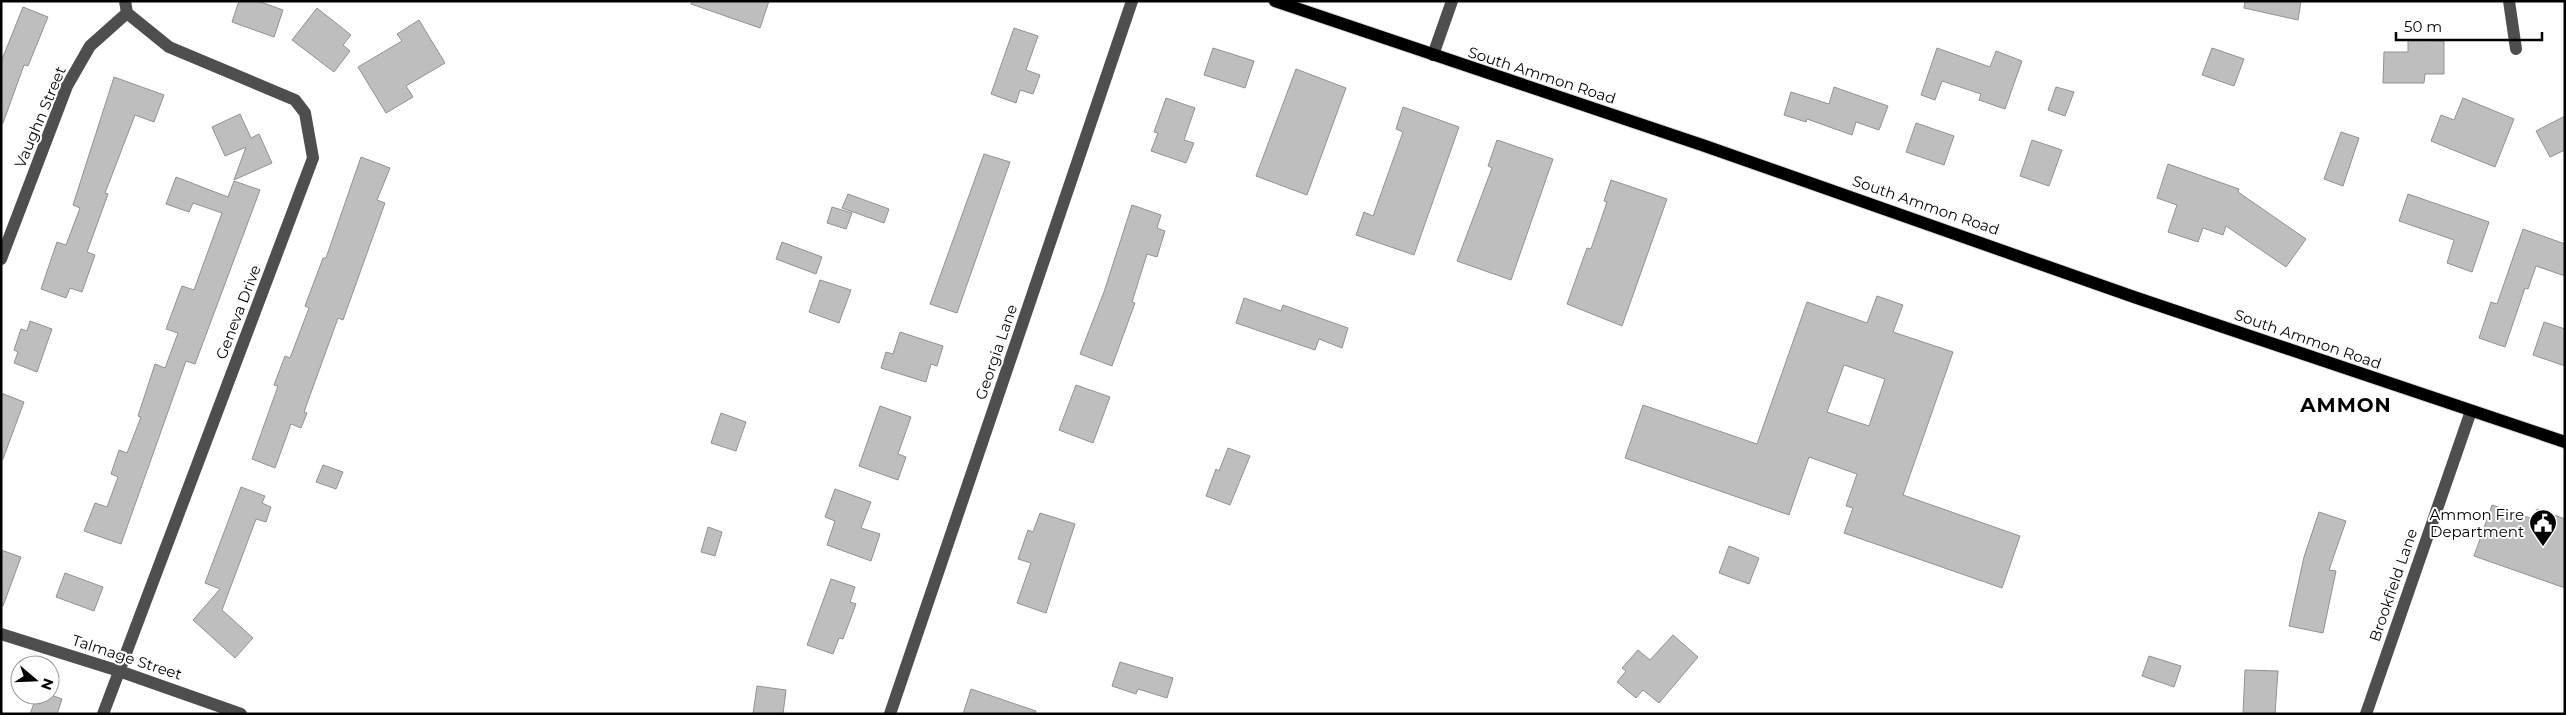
<svg xmlns="http://www.w3.org/2000/svg" width="2566" height="715" font-family="Montserrat,sans-serif">
<style>
.building{fill:#bebebe;stroke:#929292;fill-rule:evenodd}
.lines{fill:none;stroke-linecap:round;stroke-linejoin:round}
.major-casing{stroke:#dbdbdb;stroke-width:14}
.minor{stroke:#4e4e4e;stroke-width:12}
.major{stroke:#000;stroke-width:12}
.labels{text-anchor:middle;dominant-baseline:central;stroke-width:4;stroke-linejoin:round;paint-order:stroke}
.street-label{font-size:15px;fill:#000;stroke:#fff}
.poi-label{font-size:15px;fill:#000;stroke:#fff;text-anchor:end}
.district-label{font-size:20px;font-weight:bold;letter-spacing:1px;fill:#000;stroke:#fff}
</style>
<rect width="100%" height="100%" fill="#fff"/>
<path class="building" d="M 239,1 L 258,1 L 283,10 L 274,37 L 232,22 Z
M 692,1 L 769,1 L 760,28 L 691,4 Z
M 2245,1 L 2301,1 L 2298,20 L 2244,8 Z
M 23,7 L 48,17 L 28,66 L 24,65 L 3,123 L 1,123 L 1,62 Z
M 317,8 L 351,35 L 343,45 L 350,51 L 334,72 L 292,40 Z
M 419,20 L 445,63 L 406,86 L 413,97 L 386,113 L 358,67 L 402,41 L 397,34 Z
M 1014,28 L 1038,36 L 1026,70 L 1040,75 L 1033,94 L 1020,90 L 1016,103 L 991,94 Z
M 2408,40 L 2444,41 L 2444,74 L 2425,74 L 2424,83 L 2383,83 L 2384,52 L 2408,52 Z
M 1213,48 L 1254,61 L 1245,88 L 1204,75 Z
M 1937,48 L 1990,67 L 1996,51 L 2022,61 L 2005,109 L 1979,100 L 1981,94 L 1942,81 L 1935,100 L 1921,95 Z
M 2212,48 L 2244,59 L 2234,86 L 2202,75 Z
M 1296,69 L 1346,88 L 1307,195 L 1256,176 Z
M 114,77 L 164,95 L 154,122 L 135,115 L 105,193 L 108,194 L 87,252 L 95,255 L 82,292 L 70,288 L 66,298 L 41,289 L 57,242 L 66,245 L 80,208 L 73,205 Z
M 1834,87 L 1888,106 L 1879,130 L 1856,122 L 1852,135 L 1807,119 L 1806,122 L 1784,115 L 1791,92 L 1829,104 Z
M 2056,87 L 2074,92 L 2065,116 L 2048,110 Z
M 1166,98 L 1195,108 L 1184,140 L 1194,143 L 1186,163 L 1151,151 L 1158,133 L 1154,132 Z
M 2463,98 L 2514,119 L 2495,167 L 2431,141 L 2441,115 L 2454,120 Z
M 1403,107 L 1459,127 L 1414,255 L 1356,235 L 1364,212 L 1373,216 L 1403,132 L 1396,129 Z
M 240,114 L 251,138 L 259,134 L 272,163 L 234,180 L 246,147 L 225,156 L 212,127 Z
M 2565,116 L 2565,150 L 2550,157 L 2536,131 Z
M 1916,123 L 1954,136 L 1944,165 L 1906,152 Z
M 2341,132 L 2359,138 L 2343,186 L 2324,179 Z
M 1497,140 L 1553,159 L 1511,280 L 1457,261 L 1492,168 L 1488,166 Z
M 2032,140 L 2062,150 L 2049,186 L 2020,176 Z
M 984,154 L 1010,162 L 957,313 L 930,304 Z
M 361,157 L 390,168 L 377,200 L 385,203 L 343,320 L 338,318 L 304,412 L 307,413 L 301,428 L 291,424 L 275,468 L 252,459 L 278,386 L 274,385 L 285,356 L 290,358 L 309,308 L 305,306 L 323,258 L 326,258 Z
M 2168,164 L 2239,189 L 2238,192 L 2306,239 L 2286,267 L 2226,226 L 2223,235 L 2203,228 L 2198,242 L 2168,232 L 2177,205 L 2157,198 Z
M 176,177 L 228,197 L 234,181 L 260,190 L 195,364 L 186,361 L 121,544 L 84,531 L 95,503 L 107,507 L 118,477 L 111,474 L 119,450 L 127,453 L 141,417 L 138,416 L 155,364 L 165,368 L 178,333 L 166,329 L 182,286 L 194,290 L 222,213 L 193,203 L 189,212 L 166,204 Z
M 1611,180 L 1667,199 L 1622,326 L 1567,304 L 1587,248 L 1591,249 L 1607,202 L 1604,201 Z
M 848,194 L 889,209 L 884,223 L 842,208 Z
M 2408,194 L 2489,222 L 2472,272 L 2447,263 L 2454,240 L 2399,221 Z
M 1132,205 L 1161,215 L 1157,228 L 1165,231 L 1157,257 L 1147,254 L 1132,302 L 1135,303 L 1112,366 L 1080,354 L 1104,292 Z
M 832,207 L 852,213 L 846,229 L 827,223 Z
M 2523,229 L 2565,244 L 2565,276 L 2536,266 L 2528,289 L 2525,288 L 2505,347 L 2479,338 L 2491,302 L 2497,304 Z
M 782,242 L 822,257 L 816,274 L 776,259 Z
M 820,280 L 851,290 L 839,323 L 809,312 Z
M 1877,296 L 1903,305 L 1893,332 L 1953,352 L 1903,495 L 2020,536 L 2002,588 L 1844,533 L 1853,508 L 1846,506 L 1857,474 L 1809,457 L 1789,515 L 1625,458 L 1643,405 L 1757,444 L 1807,302 L 1867,323 ZM 1844,365 L 1885,379 L 1869,426 L 1827,412 Z
M 1244,298 L 1281,311 L 1283,305 L 1348,328 L 1342,348 L 1319,339 L 1315,350 L 1236,323 Z
M 30,321 L 52,329 L 37,372 L 14,363 L 18,352 L 14,350 L 21,329 L 27,331 Z
M 2544,322 L 2565,329 L 2565,366 L 2533,355 Z
M 900,332 L 943,346 L 937,366 L 931,364 L 926,382 L 881,368 L 886,352 L 893,354 Z
M 1076,385 L 1110,397 L 1093,443 L 1059,430 Z
M 1,393 L 24,402 L 3,459 L 1,459 Z
M 880,406 L 911,417 L 898,454 L 906,457 L 898,480 L 859,466 Z
M 721,413 L 746,422 L 736,451 L 711,443 Z
M 1228,448 L 1250,456 L 1230,505 L 1206,496 L 1216,469 L 1219,471 Z
M 323,465 L 343,472 L 336,489 L 316,482 Z
M 241,487 L 265,496 L 262,503 L 271,507 L 266,522 L 256,519 L 222,610 L 253,638 L 235,658 L 193,620 L 220,589 L 205,583 Z
M 835,489 L 871,502 L 861,528 L 880,534 L 871,561 L 827,545 L 835,521 L 825,517 Z
M 2492,505 L 2533,519 L 2537,509 L 2565,519 L 2565,588 L 2474,556 Z
M 2319,512 L 2346,521 L 2329,570 L 2336,571 L 2323,633 L 2289,626 L 2304,557 Z
M 1040,513 L 1075,524 L 1046,613 L 1017,603 L 1031,563 L 1018,559 L 1028,530 L 1033,532 Z
M 708,527 L 722,532 L 715,556 L 701,552 Z
M 1729,546 L 1759,558 L 1749,584 L 1719,573 Z
M 1,550 L 21,557 L 3,606 L 1,606 Z
M 65,573 L 103,587 L 94,611 L 56,597 Z
M 831,579 L 855,587 L 850,602 L 856,604 L 843,639 L 839,638 L 833,654 L 807,645 Z
M 1673,635 L 1698,657 L 1659,703 L 1643,690 L 1636,698 L 1617,682 L 1626,671 L 1622,668 L 1638,650 L 1650,660 Z
M 2149,656 L 2181,666 L 2174,687 L 2142,676 Z
M 1120,662 L 1173,678 L 1167,698 L 1138,689 L 1136,694 L 1112,686 Z
M 2245,670 L 2278,671 L 2275,714 L 2243,714 Z
M 757,686 L 786,690 L 783,714 L 753,714 Z
M 971,689 L 1036,711 L 1035,714 L 963,714 Z
M 37,695 L 51,695 L 62,699 L 57,714 L 30,714 Z"/>
<g class="lines">
<g class="major-casing">
<path id="major" d="M 1275,1 L 1705,146 L 2134,297 L 2565,442"/>
</g>
<path class="minor" d="M 2509,1 L 2516,49
M 1433,55 L 1452,1
M 1,259 L 67,86 L 90,46 L 127,13 L 125,1
M 1,634 L 119,671 L 241,714
M 103,714 L 313,158 L 305,113 L 295,100 L 169,47 L 127,13
M 890,714 L 1132,1
M 2366,714 L 2471,411"/>
<use href="#major" class="major"/>
</g>
<defs>
<g id="civic-pin" transform="scale(1.4375)"><path d="M0 17L-7.5 6A9.5 9.5 0 1 1 7.5 6Z" fill="#000" stroke="#fff"/><path d="M-.6-6.5H3V-4.5H.6V-3L4-1V1h2V6H-6V1h2V-1L-.6-3ZM-1.2 2.5V6h2.4V2.5Z" fill="#fff"/></g>
</defs>
<g fill-rule="evenodd">
<use href="#civic-pin" x="2543" y="523"/>
</g>
<g class="labels">
<g class="street-label">
<text transform="translate(1542 75) rotate(18)">South Ammon Road</text>
<text transform="translate(40 117) rotate(-67)">Vaughn Street</text>
<text transform="translate(1926 205) rotate(19)">South Ammon Road</text>
<text transform="translate(238 312) rotate(-69)">Geneva Drive</text>
<text transform="translate(2308 339) rotate(19)">South Ammon Road</text>
<text transform="translate(996 352) rotate(-71)">Georgia Lane</text>
<text transform="translate(2393 585) rotate(-71)">Brookfield Lane</text>
<text transform="translate(127 657) rotate(18)">Talmage Street</text>
</g>
<g class="poi-label">
<text x="2524" y="514">Ammon Fire<tspan x="2524" dy="17">Department</tspan></text>
</g>
<g class="district-label">
<text x="2346" y="405">AMMON</text>
</g>
</g>
<rect width="2566" height="715" fill="none" stroke="#000000" stroke-width="5"/>
<g transform="translate(35 680) rotate(109)"><circle r="24" fill="#ffffff" stroke="#999999"/>
<path d="M0-4L9 19L0 12L-9 19Z" fill="#000000"/>
<text y="-8" font-size="14" font-weight="bold" text-anchor="middle" fill="#000000">N</text>
</g>
<path d="M2396 32v8h146v-8" fill="none" stroke="#000000" stroke-width="2.5"/>
<text x="2404" y="32" font-size="15" fill="#000000" stroke="#ffffff" stroke-width="4" paint-order="stroke">50 m</text>
</svg>
